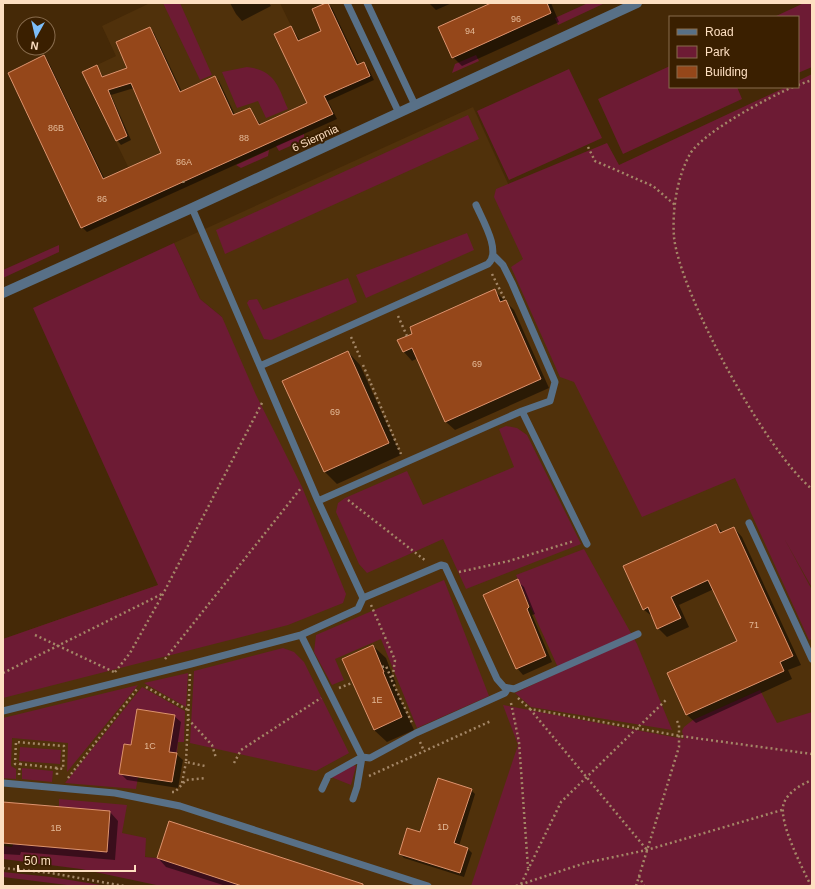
<svg xmlns="http://www.w3.org/2000/svg" width="815" height="889" font-family="Helvetica,sans-serif">
<style>
.built{fill:#50310b}
.green{fill:#6d1b34}
.shadow{fill:#0007}
.building{fill:#95471a;stroke:#dd936e}
.lines{fill:none;stroke-linecap:round;stroke-linejoin:round}
.path{stroke:#a48767;stroke-width:2.5;stroke-dasharray:2 3;stroke-linecap:butt}
.service{stroke:#587087;stroke-width:7}
.tertiary{stroke:#587087;stroke-width:10}
.labels{text-anchor:middle;dominant-baseline:central;stroke-width:4;stroke-linejoin:round;paint-order:stroke}
.number-label{font-size:9px;fill:#e3b997}
.street-label{font-size:11px;fill:#fddfc1;stroke:#3a1f00}
</style>
<rect width="100%" height="100%" fill="#452907"/>
<path class="built" d="M 150,3 L 280,3 L 333,114 L 234,158 L 136,183 L 82,72 L 116,56 L 102,26 Z
M 473,107 L 588,359 L 749,470 L 812,588 L 812,886 L 242,886 L 157,858 L 12,844 L 12,847 L 3,846 L 3,639 L 158,585 L 222,317 L 200,299 L 174,243 Z"/>
<path class="green" d="M 163,3 L 180,3 L 212,75 L 200,80 Z
M 588,3 L 605,3 L 558,25 L 555,18 Z
M 804,3 L 812,3 L 812,67 L 798,73 L 798,17 L 774,17 Z
M 476,55 L 479,61 L 452,73 L 455,64 Z
M 670,66 L 670,87 L 737,87 L 742,99 L 623,154 L 598,99 Z
M 247,67 C 275,70 278,86 288,109 L 266,118 L 258,101 L 237,108 L 222,72 Z
M 569,69 L 602,138 L 509,180 L 477,111 Z
M 812,74 L 812,588 L 784,538 L 812,590 L 812,639 L 809,640 L 735,478 L 642,517 L 574,382 L 560,377 L 511,267 L 523,259 L 494,197 L 496,189 L 607,143 L 619,165 L 786,87 L 798,87 L 798,81 Z
M 468,115 L 479,139 L 225,254 L 216,230 Z
M 304,134 L 304,140 L 279,151 L 276,146 Z
M 269,150 L 268,156 L 241,168 L 236,165 Z
M 467,233 L 474,250 L 366,298 L 356,275 Z
M 174,243 L 200,299 L 222,317 L 256,395 L 302,487 L 346,594 L 343,603 L 288,625 L 3,698 L 3,639 L 158,585 L 33,308 Z
M 59,245 L 59,252 L 3,278 L 3,270 Z
M 348,278 L 357,302 L 271,340 L 264,339 L 247,303 L 249,300 L 257,299 L 263,310 Z
M 506,426 L 517,428 L 527,435 L 581,544 L 466,589 L 443,539 L 367,573 L 359,564 L 336,512 L 338,503 L 345,498 L 407,471 L 423,505 L 514,467 L 499,429 Z
M 584,549 L 637,644 L 672,730 L 531,707 L 515,693 L 560,672 L 516,575 Z
M 444,580 L 489,696 L 417,728 L 381,639 L 335,659 L 344,680 L 332,685 L 314,652 L 316,635 Z
M 283,648 L 294,652 L 304,662 L 349,753 L 316,771 L 190,743 L 194,671 Z
M 188,673 L 186,707 L 144,683 Z
M 138,685 L 67,772 L 68,743 L 12,738 L 11,766 L 16,769 L 16,779 L 3,778 L 3,718 Z
M 142,687 L 185,711 L 184,742 L 178,742 L 177,753 L 156,750 L 170,742 L 175,715 L 137,709 L 132,736 L 138,777 L 136,789 L 65,783 Z
M 760,690 L 777,723 L 812,712 L 812,886 L 471,886 L 518,745 L 503,705 L 684,739 L 682,731 L 684,727 L 693,720 Z
M 20,747 L 61,750 L 60,764 L 19,761 Z
M 353,765 L 356,766 L 351,785 L 331,777 Z
M 22,768 L 53,771 L 52,782 L 22,779 Z
M 59,799 L 127,805 L 122,833 L 146,838 L 145,857 L 157,858 L 242,886 L 161,886 L 81,869 L 3,859 L 3,846 L 12,847 L 13,844 L 107,851 L 110,812 L 59,807 Z
M 3,872 L 51,877 L 107,886 L 75,886 L 3,877 Z"/>
<path class="shadow" d="M 230,3 L 269,3 L 271,6 L 242,21 L 236,14 Z
M 328,3 L 332,8 L 359,65 L 363,63 L 368,68 L 374,80 L 328,101 L 337,119 L 87,232 L 82,227 L 44,56 L 48,61 L 105,180 L 162,153 L 134,88 L 111,95 L 131,140 L 121,145 L 117,140 L 96,66 L 104,78 L 128,69 L 150,29 L 154,33 L 182,92 L 215,77 L 219,81 L 235,115 L 249,109 L 261,125 L 308,103 L 291,27 L 300,41 L 322,31 Z
M 429,3 L 452,3 L 436,10 Z
M 493,3 L 551,3 L 559,22 L 462,66 L 453,57 L 440,27 Z
M 494,290 L 514,310 L 549,388 L 455,430 L 446,422 L 418,358 L 412,361 L 404,352 L 399,341 Z
M 348,352 L 360,365 L 401,455 L 337,484 L 324,471 Z
M 715,525 L 724,533 L 734,528 L 742,537 L 801,665 L 788,670 L 792,679 L 696,723 L 687,715 L 668,673 L 738,641 L 714,589 L 679,605 L 689,627 L 667,637 L 658,628 L 653,617 L 643,609 Z
M 517,581 L 524,587 L 535,614 L 532,615 L 552,662 L 523,675 L 517,668 Z
M 373,646 L 386,658 L 396,684 L 394,685 L 414,730 L 387,742 L 374,730 L 344,659 Z
M 174,716 L 181,722 L 176,754 L 183,760 L 178,788 L 127,780 L 120,773 L 132,746 Z
M 471,790 L 475,794 L 459,846 L 468,849 L 472,853 L 464,877 L 404,858 L 400,854 Z
M 3,804 L 110,812 L 118,821 L 115,860 L 21,852 L 20,855 L 3,854 Z
M 170,822 L 367,886 L 226,886 L 166,867 L 158,858 Z"/>
<path class="building" d="M 326,3 L 328,3 L 357,65 L 364,62 L 370,76 L 324,96 L 333,114 L 81,228 L 8,73 L 44,55 L 103,179 L 161,153 L 131,83 L 108,90 L 127,136 L 116,141 L 82,72 L 97,65 L 102,77 L 127,68 L 116,42 L 150,27 L 180,92 L 215,76 L 233,115 L 250,108 L 259,125 L 307,103 L 274,34 L 291,26 L 298,41 L 321,31 L 312,9 Z
M 491,3 L 547,3 L 551,13 L 452,58 L 438,27 Z
M 495,289 L 500,302 L 506,300 L 541,379 L 445,422 L 412,348 L 403,352 L 397,340 L 412,334 L 410,327 Z
M 348,351 L 389,443 L 324,472 L 282,381 Z
M 716,524 L 720,533 L 734,527 L 793,656 L 780,662 L 784,671 L 686,715 L 667,673 L 737,641 L 708,580 L 671,597 L 681,618 L 657,629 L 648,607 L 643,610 L 623,566 Z
M 518,579 L 529,607 L 527,609 L 546,656 L 516,669 L 483,595 Z
M 373,645 L 384,672 L 383,672 L 402,717 L 374,730 L 342,659 Z
M 137,709 L 175,715 L 169,752 L 177,753 L 172,782 L 119,774 L 124,744 L 131,745 Z
M 438,778 L 472,789 L 454,843 L 468,848 L 460,873 L 399,854 L 407,828 L 420,832 Z
M 3,802 L 110,811 L 107,852 L 3,843 Z
M 169,821 L 363,884 L 363,886 L 242,886 L 157,858 Z"/>
<g class="lines">
<path class="path" d="M 798,85 L 812,80
M 793,87 C 769,97 703,132 690,154 C 677,177 672,210 674,237 C 680,294 767,453 812,489
M 588,147 L 595,161 L 653,186 L 675,205
M 183,181 L 185,185
M 492,274 L 505,300
M 398,316 L 407,336
M 351,337 L 360,357
M 363,365 L 401,454
M 348,500 L 426,561
M 459,572 L 509,561 L 574,541
M 371,605 L 395,660 L 392,681 L 412,723
M 35,635 L 114,672
M 165,659 L 301,488
M 382,667 L 386,666 L 392,680
M 115,672 L 130,653 L 163,594 L 263,401
M 3,673 L 162,594
M 190,674 L 186,762 L 205,766
M 146,687 L 188,710
M 339,688 L 352,683
M 518,698 L 530,709 L 680,736 L 812,754
M 511,703 L 519,742 L 528,868
M 530,709 L 647,850
M 188,719 L 212,745 L 216,758
M 420,742 L 424,751
M 234,763 L 241,750 L 321,698
M 20,764 L 57,768
M 19,775 L 20,764 L 15,764 L 16,742 L 64,746 L 63,769 L 57,768 L 57,777
M 369,776 L 491,721
M 68,778 L 137,689
M 182,783 L 186,762
M 172,792 L 175,792 L 186,780 L 206,778
M 3,868 L 51,873 L 124,886
M 639,876 L 644,886
M 521,884 L 561,802 L 667,699
M 516,886 L 585,863 L 647,850 L 782,810
M 636,886 L 679,747 L 679,725 L 676,719
M 811,886 C 803,869 777,820 784,803 C 788,792 802,784 812,780"/>
<path class="service" d="M 347,3 L 399,113
M 367,3 L 415,105
M 192,208 L 318,501 L 363,598
M 493,255 L 503,265 L 512,283 L 555,382 L 550,401 L 522,411
M 260,366 L 488,264 C 502,252 482,219 476,205
M 318,501 L 522,411 L 587,544
M 749,523 L 812,659
M 301,635 L 362,757 L 370,758 L 416,733 L 505,693 L 508,688
M 3,711 L 191,664 L 301,635 L 358,609 L 363,598 L 441,565 L 445,566 L 497,679 L 504,687 L 514,689 L 638,634
M 3,783 L 115,793 L 180,806 L 428,886
M 322,789 L 328,776 L 362,757
M 353,799 L 357,787 L 362,757"/>
<path class="tertiary" d="M 3,293 L 192,208 L 637,3"/>
</g>
<g class="labels">
<g class="number-label">
<text x="516" y="19">96</text>
<text x="470" y="31">94</text>
<text x="56" y="128">86B</text>
<text x="244" y="138">88</text>
<text x="184" y="162">86A</text>
<text x="102" y="199">86</text>
<text x="477" y="364">69</text>
<text x="335" y="412">69</text>
<text x="754" y="625">71</text>
<text x="377" y="700">1E</text>
<text x="150" y="746">1C</text>
<text x="443" y="827">1D</text>
<text x="56" y="828">1B</text>
</g>
<g class="street-label">
<text transform="translate(315 138) rotate(-25)">6 Sierpnia</text>
</g>
</g>
<rect width="815" height="889" fill="none" stroke="#fddfc1" stroke-width="8"/>
<rect x="669" y="16" width="130" height="72" fill="#3a1f00" stroke="#886c4d"/>
<rect x="677" y="29" width="20" height="6" fill="#587087" stroke="#886c4d"/>
<text x="705" y="36" font-size="12" fill="#fddfc1">Road</text>
<rect x="677" y="46" width="20" height="12" fill="#6d1b34" stroke="#886c4d"/>
<text x="705" y="56" font-size="12" fill="#fddfc1">Park</text>
<rect x="677" y="66" width="20" height="12" fill="#95471a" stroke="#886c4d"/>
<text x="705" y="76" font-size="12" fill="#fddfc1">Building</text>
<g transform="translate(36 36) rotate(188)"><circle r="19" fill="#3a1f00" stroke="#886c4d"/>
<path d="M0-3L7 15L0 10L-7 15Z" fill="#7dbef9"/>
<text y="-6" font-size="11" font-weight="bold" text-anchor="middle" fill="#fddfc1">N</text>
</g>
<path d="M18 865v6h117v-6" fill="none" stroke="#fddfc1" stroke-width="2"/>
<text x="24" y="865" font-size="12" fill="#fddfc1" stroke="#3a1f00" stroke-width="3" paint-order="stroke">50 m</text>
</svg>
